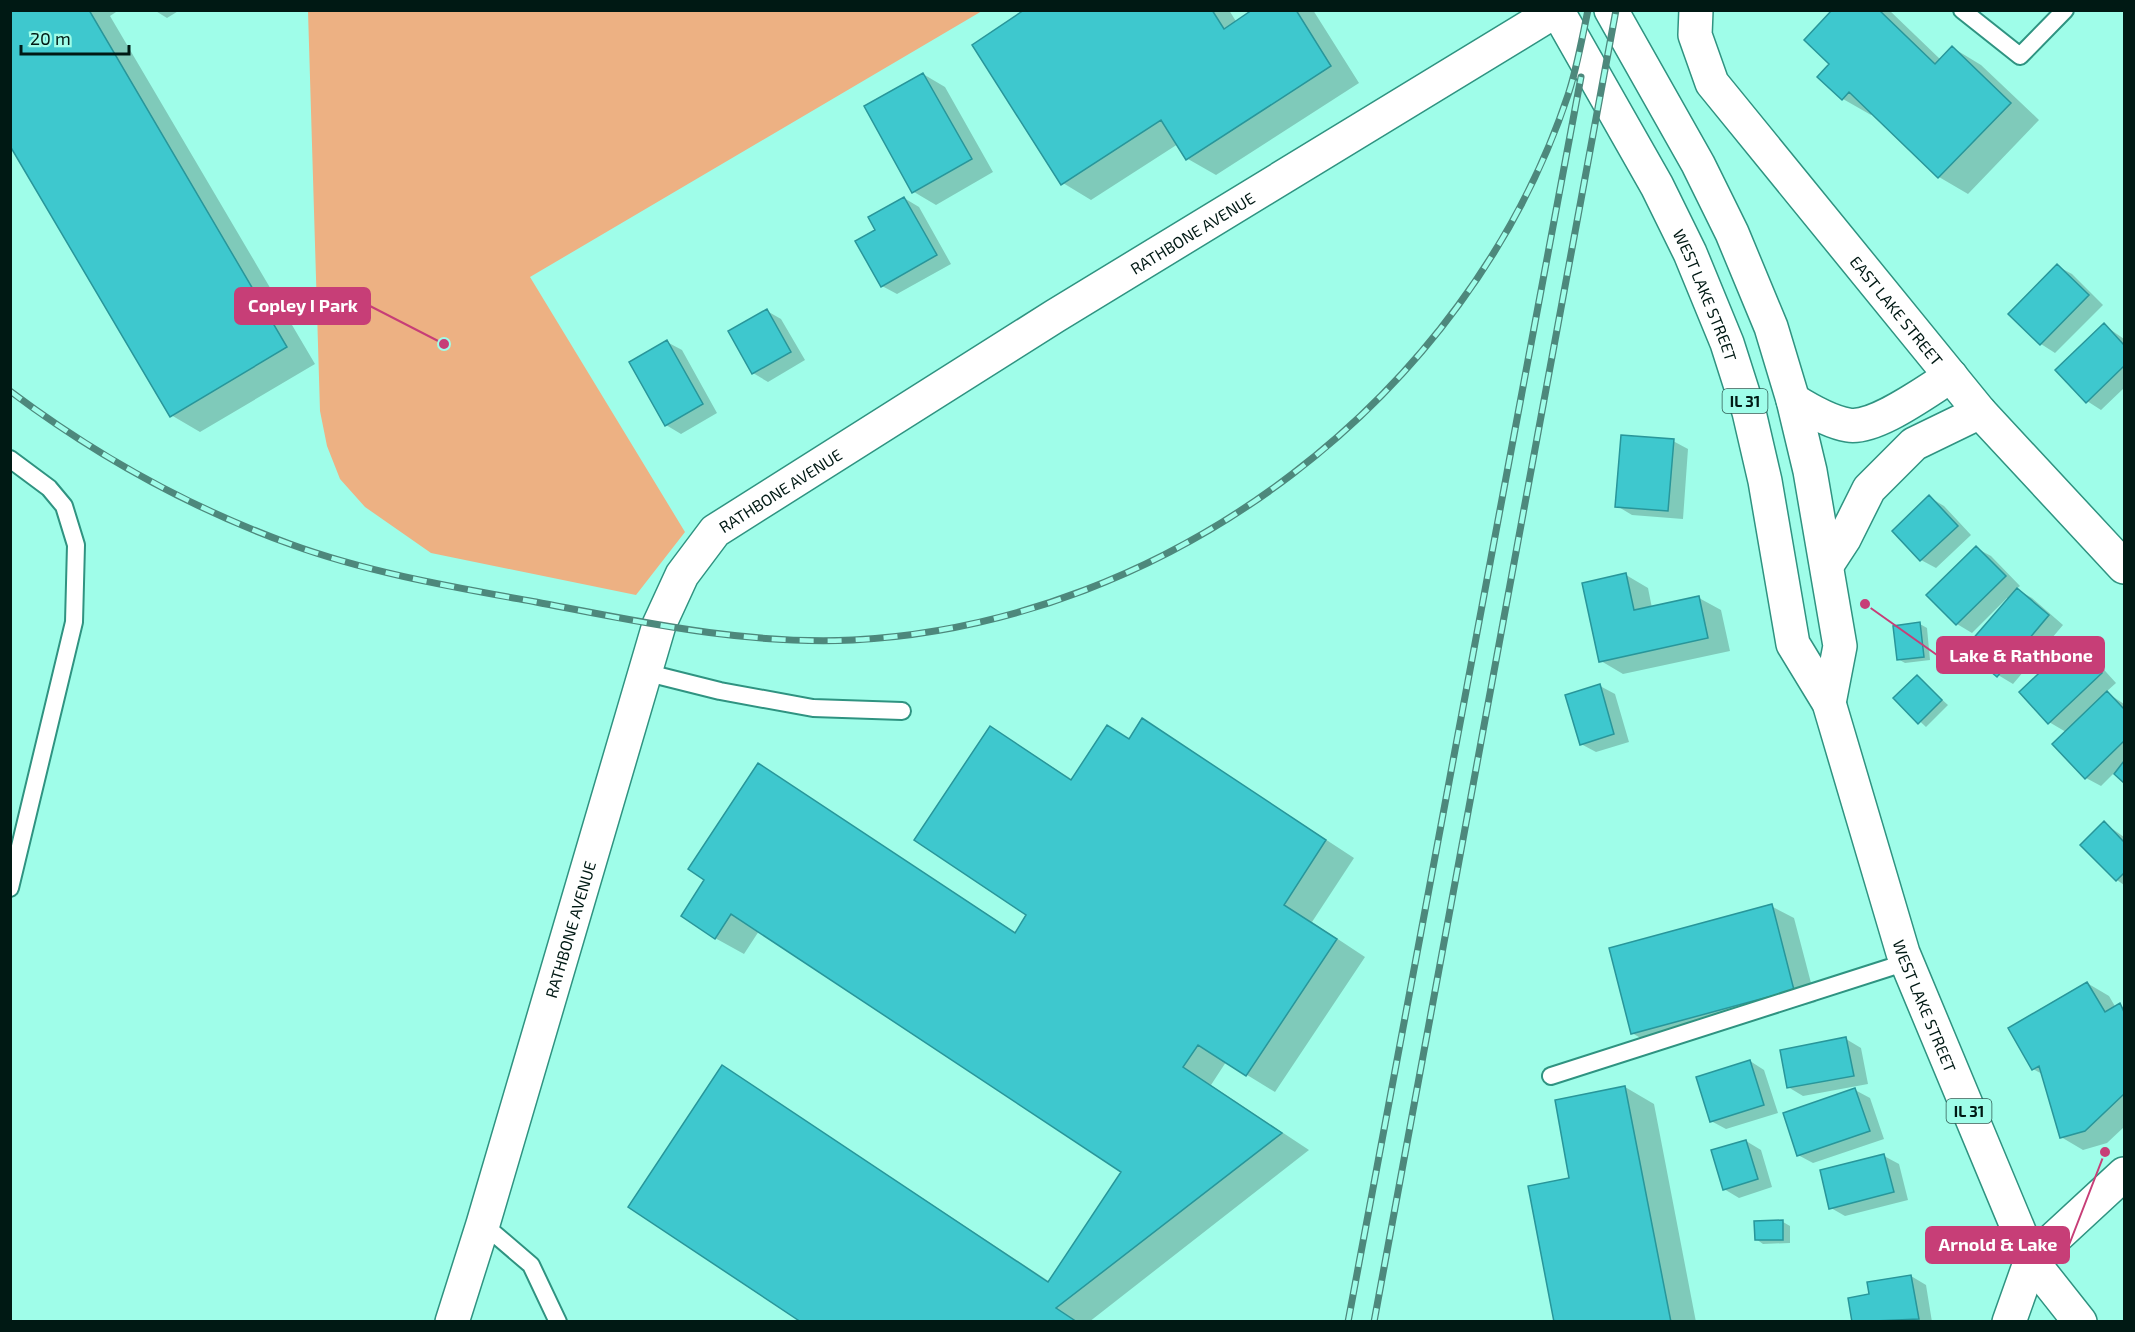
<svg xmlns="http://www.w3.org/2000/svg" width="2135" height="1332" font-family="'Exo 2',sans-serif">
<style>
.green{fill:#edb183}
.shadow{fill:#0003}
.building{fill:#3ec8ce;stroke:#28969a;stroke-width:1.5}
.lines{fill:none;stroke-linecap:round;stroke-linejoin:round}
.lane-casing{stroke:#2f9381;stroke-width:20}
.street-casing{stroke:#2f9381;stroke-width:36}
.secondary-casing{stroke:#2f9381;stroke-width:36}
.primary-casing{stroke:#2f9381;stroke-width:36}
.lane{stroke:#fff;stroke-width:16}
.street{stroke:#fff;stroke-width:33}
.secondary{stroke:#fff;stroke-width:33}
.primary{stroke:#fff;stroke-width:33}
.rail-casing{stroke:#4d887c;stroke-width:7}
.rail{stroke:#9ffde9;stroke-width:4.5;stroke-dasharray:14;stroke-linecap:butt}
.labels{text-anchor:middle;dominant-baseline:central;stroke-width:4.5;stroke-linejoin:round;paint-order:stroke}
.shield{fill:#9ffde9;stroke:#305d54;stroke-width:1.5}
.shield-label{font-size:15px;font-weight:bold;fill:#001914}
.street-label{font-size:16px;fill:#001914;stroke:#9ffde9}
.leader{fill:none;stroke:#c73e77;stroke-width:2}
.callout-dot{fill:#c73e77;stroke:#9ffde9;stroke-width:2}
.callout{fill:#c73e77;stroke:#c73e77;stroke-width:2}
.callout-label{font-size:18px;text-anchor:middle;font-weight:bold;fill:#fff}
</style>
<rect width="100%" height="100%" fill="#9ffde9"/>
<path class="green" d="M 308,11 L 308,10 L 982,11 L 530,277 L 685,532 L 636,595 L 431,553 L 365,507 L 340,479 L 327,446 L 320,411 Z"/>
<path class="shadow" d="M 10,10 L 119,10 L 110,16 L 315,364 L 200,432 L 171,415 Z
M 154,10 L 180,10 L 167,18 Z
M 1026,10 L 1229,10 L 1237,23 L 1255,10 L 1313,10 L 1359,83 L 1216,175 L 1188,159 L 1178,144 L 1091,200 L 1063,183 Z
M 1834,10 L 1889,10 L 1941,60 L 1953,48 L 1981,65 L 2039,120 L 1968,194 L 1939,177 L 1873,113 L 1871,115 L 1843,99 L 1831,64 Z
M 923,74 L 945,87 L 993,172 L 936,205 L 914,192 Z
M 904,198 L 919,207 L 951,264 L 897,294 L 882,286 L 877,231 Z
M 2057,266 L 2072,274 L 2103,305 L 2055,353 L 2041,344 Z
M 767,311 L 781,319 L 805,360 L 768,382 L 753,373 Z
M 2104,325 L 2124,339 L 2124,388 L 2101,410 L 2087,401 Z
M 667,342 L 682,350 L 717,413 L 681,434 L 666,425 Z
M 1673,441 L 1688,449 L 1683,519 L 1632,515 L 1617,506 Z
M 1929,497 L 1944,506 L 1971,535 L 1936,568 L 1921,560 L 1894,531 Z
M 1976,548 L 1991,556 L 2020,586 L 2016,589 L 2032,598 L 2063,625 L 2013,684 L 1998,675 L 2009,600 L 2007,598 L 1972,633 L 1957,624 L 1928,595 Z
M 1626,575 L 1648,588 L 1652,608 L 1699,598 L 1721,610 L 1730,651 L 1623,674 L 1601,661 Z
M 1920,624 L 1927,628 L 1930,660 L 1905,663 L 1898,659 Z
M 2073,643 L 2088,652 L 2116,683 L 2106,692 L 2124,704 L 2124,781 L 2114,773 L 2101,786 L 2086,778 L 2066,732 L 2049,722 Z
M 1917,677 L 1948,705 L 1926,727 L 1895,698 Z
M 1600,686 L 1615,694 L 1629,742 L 1596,752 L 1581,744 Z
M 1143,720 L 1354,858 L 1312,922 L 1365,957 L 1275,1092 L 1226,1062 L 1211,1085 L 1309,1150 L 1089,1322 L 803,1322 L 723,1067 L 1050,1282 L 1123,1172 L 759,931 L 744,954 L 715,938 L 706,879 L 759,765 L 1016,933 L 1029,915 L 991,728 L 1073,780 L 1130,740 Z
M 2104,823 L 2124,837 L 2124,885 L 2117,880 Z
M 1771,906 L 1794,918 L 1816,1002 L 1654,1046 L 1632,1033 Z
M 2087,983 L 2109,996 L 2116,1008 L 2120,1005 L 2124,1008 L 2124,1127 L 2107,1143 L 2083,1150 L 2061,1137 L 2044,1075 L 2033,1069 L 2010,1028 Z
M 1846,1039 L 1861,1048 L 1868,1084 L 1803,1096 L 1788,1087 Z
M 1750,1061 L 1764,1070 L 1778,1113 L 1726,1129 L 1711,1121 Z
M 1625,1087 L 1654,1104 L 1696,1322 L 1556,1322 L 1571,1179 Z
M 1855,1090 L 1870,1098 L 1884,1139 L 1813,1163 L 1798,1155 Z
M 1746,1141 L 1761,1150 L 1772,1187 L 1739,1198 L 1724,1189 Z
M 1884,1156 L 1899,1164 L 1908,1200 L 1845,1216 L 1831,1208 Z
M 1783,1222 L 1790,1226 L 1790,1243 L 1763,1244 L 1756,1239 Z
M 1911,1276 L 1926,1285 L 1932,1322 L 1853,1322 L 1871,1295 Z"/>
<path class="building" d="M 10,10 L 89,10 L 287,347 L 170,417 L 10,146 Z
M 1212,10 L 1224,29 L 1252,10 L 1296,10 L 1331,66 L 1186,160 L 1161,120 L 1061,185 L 972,45 L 1024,10 Z
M 1832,10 L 1879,10 L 1935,64 L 1952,46 L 2011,103 L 1938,178 L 1849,92 L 1842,100 L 1817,77 L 1829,64 L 1804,40 Z
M 923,73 L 972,159 L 912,193 L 864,106 Z
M 904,197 L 937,255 L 881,287 L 855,241 L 875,230 L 868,217 Z
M 2057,264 L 2089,295 L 2040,345 L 2008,314 Z
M 767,309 L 791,352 L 752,374 L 728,331 Z
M 2104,323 L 2124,345 L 2124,366 L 2086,403 L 2055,370 Z
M 667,340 L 703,404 L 665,426 L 629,362 Z
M 1621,435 L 1674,439 L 1668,511 L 1615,507 Z
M 1929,495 L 1958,526 L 1920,561 L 1892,531 Z
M 1976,546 L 2006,576 L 1956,625 L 1926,595 Z
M 1626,573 L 1634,610 L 1699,596 L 1708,638 L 1599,662 L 1582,583 Z
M 2017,588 L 2049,615 L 1997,677 L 1964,649 Z
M 1920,622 L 1924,657 L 1897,660 L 1893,626 Z
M 2073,641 L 2102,673 L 2048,724 L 2019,692 Z
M 1917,675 L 1942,700 L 1918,724 L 1893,698 Z
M 1600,684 L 1614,734 L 1580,745 L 1565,695 Z
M 2107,691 L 2124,709 L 2124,741 L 2085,779 L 2052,744 Z
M 1142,718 L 1326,840 L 1284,905 L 1337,939 L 1246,1076 L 1198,1045 L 1183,1067 L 1282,1133 L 1056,1308 L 1077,1322 L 801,1322 L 628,1207 L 722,1065 L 1048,1282 L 1121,1172 L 731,914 L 715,939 L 681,916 L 704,880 L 688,869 L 758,763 L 1015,933 L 1026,915 L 914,840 L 990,726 L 1071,780 L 1107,725 L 1129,739 Z
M 2124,761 L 2124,783 L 2114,774 Z
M 2104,821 L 2124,842 L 2124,873 L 2116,881 L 2080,845 Z
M 1772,904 L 1794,990 L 1631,1034 L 1609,948 Z
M 2087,982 L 2105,1012 L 2120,1003 L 2124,1012 L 2124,1094 L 2085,1131 L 2060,1138 L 2039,1066 L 2032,1070 L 2008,1028 Z
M 1846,1037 L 1854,1076 L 1787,1088 L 1780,1050 Z
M 1750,1060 L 1764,1105 L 1710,1122 L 1696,1077 Z
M 1625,1086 L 1671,1322 L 1554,1322 L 1528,1186 L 1569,1178 L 1555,1100 Z
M 1855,1088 L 1870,1131 L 1797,1156 L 1783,1113 Z
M 1746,1140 L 1758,1179 L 1723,1190 L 1711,1150 Z
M 1884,1154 L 1894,1192 L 1829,1209 L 1820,1170 Z
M 1783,1220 L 1783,1240 L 1755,1240 L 1754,1221 Z
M 1911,1275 L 1919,1319 L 1852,1322 L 1848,1298 L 1869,1294 L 1867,1282 Z"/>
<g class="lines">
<g class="lane-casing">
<path id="lane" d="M 1962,10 L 2020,56 L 2065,10
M 10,459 L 49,488 L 64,506 L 76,545 L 74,622 L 10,888
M 644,672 L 720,691 L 813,708 L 902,711
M 1551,1076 L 1907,962
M 483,1224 L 531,1265 L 558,1322"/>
</g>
<g class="street-casing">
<g id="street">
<path id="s1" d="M 1696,10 L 1695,35 L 1712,83 L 1980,412 L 2124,567"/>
<path d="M 2031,1260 L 2124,1174"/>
<path id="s2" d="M 452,1322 L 483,1224 L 659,625 L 682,575 L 715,531 L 1055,316 L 1557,10"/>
</g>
</g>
<g class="secondary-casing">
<path id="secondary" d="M 2009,1322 L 2031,1260"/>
</g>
<g class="primary-casing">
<g id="primary">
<path id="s3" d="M 1557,10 L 1657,186 L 1690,253 L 1727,343 L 1749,412 L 1765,481 L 1793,644 L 1829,703 L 1903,953 L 2031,1260 L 2080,1322"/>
<path d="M 1611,10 L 1698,164 L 1732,233 L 1771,327 L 1793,400 L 1810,471 L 1840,646 L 1829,703"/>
<path d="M 1793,400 C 1809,410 1830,422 1848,425 C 1875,430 1928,390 1951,376"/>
<path d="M 1827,565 L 1844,539 L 1869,489 L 1914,444 L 1980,412"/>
</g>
</g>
<use href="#lane" class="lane"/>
<use href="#street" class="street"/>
<use href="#secondary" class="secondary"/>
<use href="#primary" class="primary"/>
<g class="rail-casing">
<path id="rail" d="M 10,391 C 95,455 191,508 290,544 C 369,573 453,587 536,602 C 641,622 745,645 853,640 C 1171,623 1467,397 1568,95 C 1577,68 1582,38 1588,10
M 1348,1322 L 1581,77
M 1374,1322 L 1616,10"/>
</g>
<use href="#rail" class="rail"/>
</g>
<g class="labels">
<g class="shield">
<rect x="1722.5" y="389" width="45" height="24" rx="4.5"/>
<rect x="1946.5" y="1099" width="45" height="24" rx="4.5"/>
</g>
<g class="shield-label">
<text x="1745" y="401">IL 31</text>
<text x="1969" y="1111">IL 31</text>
</g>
<g class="street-label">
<text stroke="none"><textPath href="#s2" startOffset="1400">RATHBONE AVENUE</textPath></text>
<text stroke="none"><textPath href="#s3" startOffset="322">WEST LAKE STREET</textPath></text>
<text stroke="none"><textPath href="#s1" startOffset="369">EAST LAKE STREET</textPath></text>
<text stroke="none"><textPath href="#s2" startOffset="914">RATHBONE AVENUE</textPath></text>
<text stroke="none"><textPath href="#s2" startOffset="410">RATHBONE AVENUE</textPath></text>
<text stroke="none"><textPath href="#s3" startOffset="1070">WEST LAKE STREET</textPath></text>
</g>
</g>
<path class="leader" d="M444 344L370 306M1865 604L1937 655M2105 1152L2069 1245"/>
<g class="callout-dot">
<circle cx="444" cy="344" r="6"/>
<circle cx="1865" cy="604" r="6"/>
<circle cx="2105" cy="1152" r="6"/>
</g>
<g class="callout">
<rect x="235" y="288" width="135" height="36" rx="6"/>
<rect x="1937" y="637" width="167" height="36" rx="6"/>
<rect x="1926" y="1227" width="143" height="36" rx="6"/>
</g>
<g class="callout-label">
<text x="303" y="312">Copley I Park</text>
<text x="2021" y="662">Lake &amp; Rathbone</text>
<text x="1998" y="1251">Arnold &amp; Lake</text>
</g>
<rect width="2135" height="1332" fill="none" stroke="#001914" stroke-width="24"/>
<path d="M21 45v9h108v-9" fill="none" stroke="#001914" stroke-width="3"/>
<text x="30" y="45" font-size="18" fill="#001914" stroke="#9ffde9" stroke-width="4.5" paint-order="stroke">20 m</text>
</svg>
